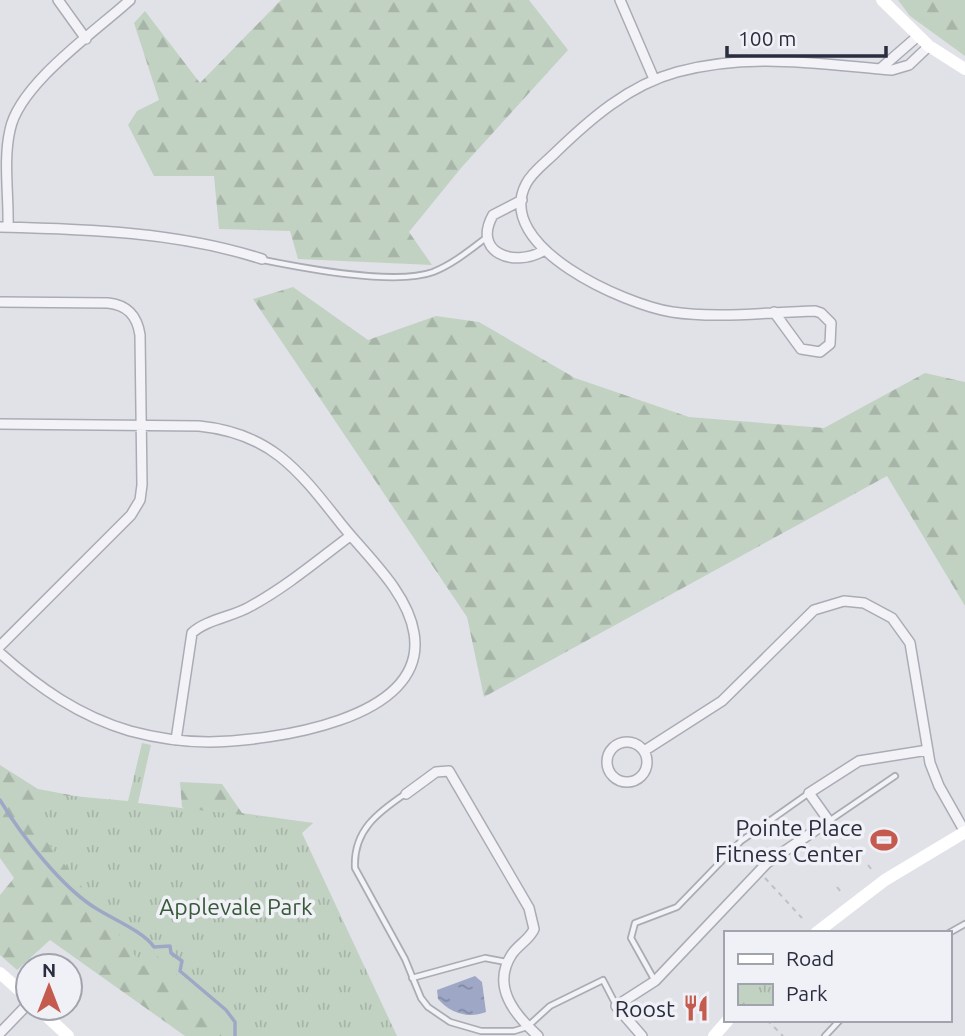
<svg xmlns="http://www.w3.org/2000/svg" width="965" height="1036" font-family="Ubuntu,sans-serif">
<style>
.forest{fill:url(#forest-firs)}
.park{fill:url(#park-tufts)}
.water{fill:url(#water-ripples)}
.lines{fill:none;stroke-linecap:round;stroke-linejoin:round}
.stream{stroke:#9ea8c6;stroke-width:3.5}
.lane-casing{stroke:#aaacb5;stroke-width:8}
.street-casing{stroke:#aaacb5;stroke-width:12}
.path{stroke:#bfc0c7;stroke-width:2;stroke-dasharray:5 5;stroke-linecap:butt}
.lane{stroke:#f3f3f7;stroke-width:4.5}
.street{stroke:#f3f3f7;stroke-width:9}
.secondary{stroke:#fff;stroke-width:12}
.labels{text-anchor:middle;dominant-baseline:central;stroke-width:7;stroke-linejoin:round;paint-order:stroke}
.poi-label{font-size:23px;fill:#2a2d3f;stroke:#f0f1f6;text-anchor:end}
.park-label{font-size:23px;fill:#385a3a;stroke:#f0f1f6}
</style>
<defs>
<pattern id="forest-firs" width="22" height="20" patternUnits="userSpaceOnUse" patternTransform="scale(1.75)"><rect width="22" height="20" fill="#c2d2c2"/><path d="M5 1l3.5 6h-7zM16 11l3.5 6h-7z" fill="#a7b5a8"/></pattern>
<pattern id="park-tufts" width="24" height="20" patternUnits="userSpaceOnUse" patternTransform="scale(1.75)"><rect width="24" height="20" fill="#c2d2c2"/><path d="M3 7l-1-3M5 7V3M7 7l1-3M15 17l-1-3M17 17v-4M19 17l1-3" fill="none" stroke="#a7b5a8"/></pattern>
<pattern id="water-ripples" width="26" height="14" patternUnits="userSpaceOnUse" patternTransform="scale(1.75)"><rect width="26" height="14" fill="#9ea8c6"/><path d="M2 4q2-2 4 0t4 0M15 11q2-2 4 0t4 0" fill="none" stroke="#8189a2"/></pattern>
</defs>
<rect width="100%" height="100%" fill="#e1e2e8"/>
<path class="forest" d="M 281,0 L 529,0 L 568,50 L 461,168 L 409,232 L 432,265 L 298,259 L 290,231 L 219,229 L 214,176 L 154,176 L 128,125 L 137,111 L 159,100 L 134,23 L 145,11 L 200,83 Z
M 898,0 L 965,0 L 965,56 L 910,16 Z
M 293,287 L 368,340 L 436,316 L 479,322 L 575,378 L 689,417 L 824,428 L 925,373 L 965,382 L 965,606 L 887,476 L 484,697 L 467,617 L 253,299 Z
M 0,765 L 38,789 L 81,797 L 237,847 L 182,807 L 180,782 L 222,784 L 242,813 L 313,823 L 230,892 L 360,1036 L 185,1036 L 50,940 L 17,970 L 0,955 L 0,895 L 14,878 L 0,858 Z"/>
<path class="park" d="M 142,743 L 151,745 L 138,803 L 313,823 L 302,833 L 397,1036 L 248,1036 L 228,1022 L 156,955 L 143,966 L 27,816 L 38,793 L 128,801 Z"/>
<path class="water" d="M 475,976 L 482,982 L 486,1012 C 468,1019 450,1013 438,999 L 437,990 Z"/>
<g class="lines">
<path class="stream" d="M 0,800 C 21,835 62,888 97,909 C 113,919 144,932 154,947 L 170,946 L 171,953 L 182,961 L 180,971 L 226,1010 L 235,1022 L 235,1036"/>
<g class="lane-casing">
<path id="lane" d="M 263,260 C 303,268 395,286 433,272 C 453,264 470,250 487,237
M 405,794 C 377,813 353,831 355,868 L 405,959 L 421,998 L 428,1007 L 450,1022 L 481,1031 L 514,1031 L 527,1027 L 550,1006 L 603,980 L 616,1005
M 829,821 L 895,776
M 949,933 L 965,924
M 412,978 L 485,958 L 506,962
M 655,981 L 631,938 L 635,923 L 677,907 L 741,841 L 809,793
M 825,1036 L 840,1020"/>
</g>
<g class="street-casing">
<path id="street" d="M 58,0 L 86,39
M 620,0 L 654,79
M 880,69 L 918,36
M 522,200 L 493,215 C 472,252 513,268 543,251
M 0,227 C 87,229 179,232 262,259
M 8,227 C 9,196 3,160 10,130 C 19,84 96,31 130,0
M 0,302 L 108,303 C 127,305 137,315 140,335 L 142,485 L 140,500 L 131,515 L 0,646
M 774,312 L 801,349 L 820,352 L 830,344 L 831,323 L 821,313 L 815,311 C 768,312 718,319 672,312 C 626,305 493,247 526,184 C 532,172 546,162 555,153 C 590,119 629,85 677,72 C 750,52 819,64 892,70 L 909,65 L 929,46
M 0,424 L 199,426 C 269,433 297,468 338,520 C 364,554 407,590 414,633 C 429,721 269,741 209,742 C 182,742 156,738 130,731 C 79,716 39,688 0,653
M 176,740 L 192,633 C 207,619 233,617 251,606 C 286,587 318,560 350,536
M607 762a20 20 0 1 1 40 0a20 20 0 1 1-40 0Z
M 644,751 L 722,701 L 814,610 L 844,601 L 864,603 L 892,618 L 910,643 L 930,763 L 939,786 L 965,832
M 406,794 L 436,772 L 449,771 L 529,908 L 534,929 C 530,939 519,944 512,954 C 491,986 514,1014 538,1036
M 0,1033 L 28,1004
M 642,1036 L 616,1006 L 655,981 L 767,863 L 829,821 L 809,793 L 859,761 L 928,750"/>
</g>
<path class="path" d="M 740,853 L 747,859
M 868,865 L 872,870
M 765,878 L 802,918
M 837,887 L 841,892
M 767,1020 L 783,1036"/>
<use href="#lane" class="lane"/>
<use href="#street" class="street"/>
<path class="secondary" d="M 882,0 L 929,46 L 965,69
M 816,933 L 885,880 L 965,832
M 0,973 L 28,998
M 38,1008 L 68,1036
M 714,1036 L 728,1020"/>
</g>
<defs>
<g id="stadium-bare" transform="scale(2.1)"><path d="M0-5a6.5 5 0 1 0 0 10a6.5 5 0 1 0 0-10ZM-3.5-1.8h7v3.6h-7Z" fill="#c55a4e" stroke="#f0f1f6" stroke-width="2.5" paint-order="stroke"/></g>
<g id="restaurant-bare" transform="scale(2.1)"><path d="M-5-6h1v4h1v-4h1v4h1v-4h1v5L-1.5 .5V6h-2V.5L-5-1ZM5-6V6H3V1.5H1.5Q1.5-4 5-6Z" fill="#c55a4e" stroke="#f0f1f6" stroke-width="2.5" paint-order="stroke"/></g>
</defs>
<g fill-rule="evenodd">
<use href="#stadium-bare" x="884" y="840"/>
<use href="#restaurant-bare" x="696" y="1008"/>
</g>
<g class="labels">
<g class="poi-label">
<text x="863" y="827">Pointe Place<tspan x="863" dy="26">Fitness Center</tspan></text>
<text x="675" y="1008">Roost</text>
</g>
<g class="park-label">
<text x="236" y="906">Applevale Park</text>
</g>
</g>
<rect x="724" y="931" width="228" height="91" fill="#f0f1f6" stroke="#a1a3ad" stroke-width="2"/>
<rect x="738" y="954" width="35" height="10" fill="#ffffff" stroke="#a1a3ad" stroke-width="2"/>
<text x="786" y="966" font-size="21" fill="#2a2d3f">Road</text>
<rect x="738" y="984" width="35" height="21" fill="url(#park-tufts)" stroke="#a1a3ad" stroke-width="2"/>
<text x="786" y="1001" font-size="21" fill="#2a2d3f">Park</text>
<g transform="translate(49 987)"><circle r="33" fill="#f0f1f6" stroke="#a1a3ad" stroke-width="2"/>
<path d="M0-5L12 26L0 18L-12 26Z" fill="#c55a4e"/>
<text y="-10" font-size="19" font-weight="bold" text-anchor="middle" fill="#2a2d3f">N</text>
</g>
<path d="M727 46v10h159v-10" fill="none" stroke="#2a2d3f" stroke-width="3.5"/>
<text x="738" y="46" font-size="21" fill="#2a2d3f" stroke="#f0f1f6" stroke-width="5" paint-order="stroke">100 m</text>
</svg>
